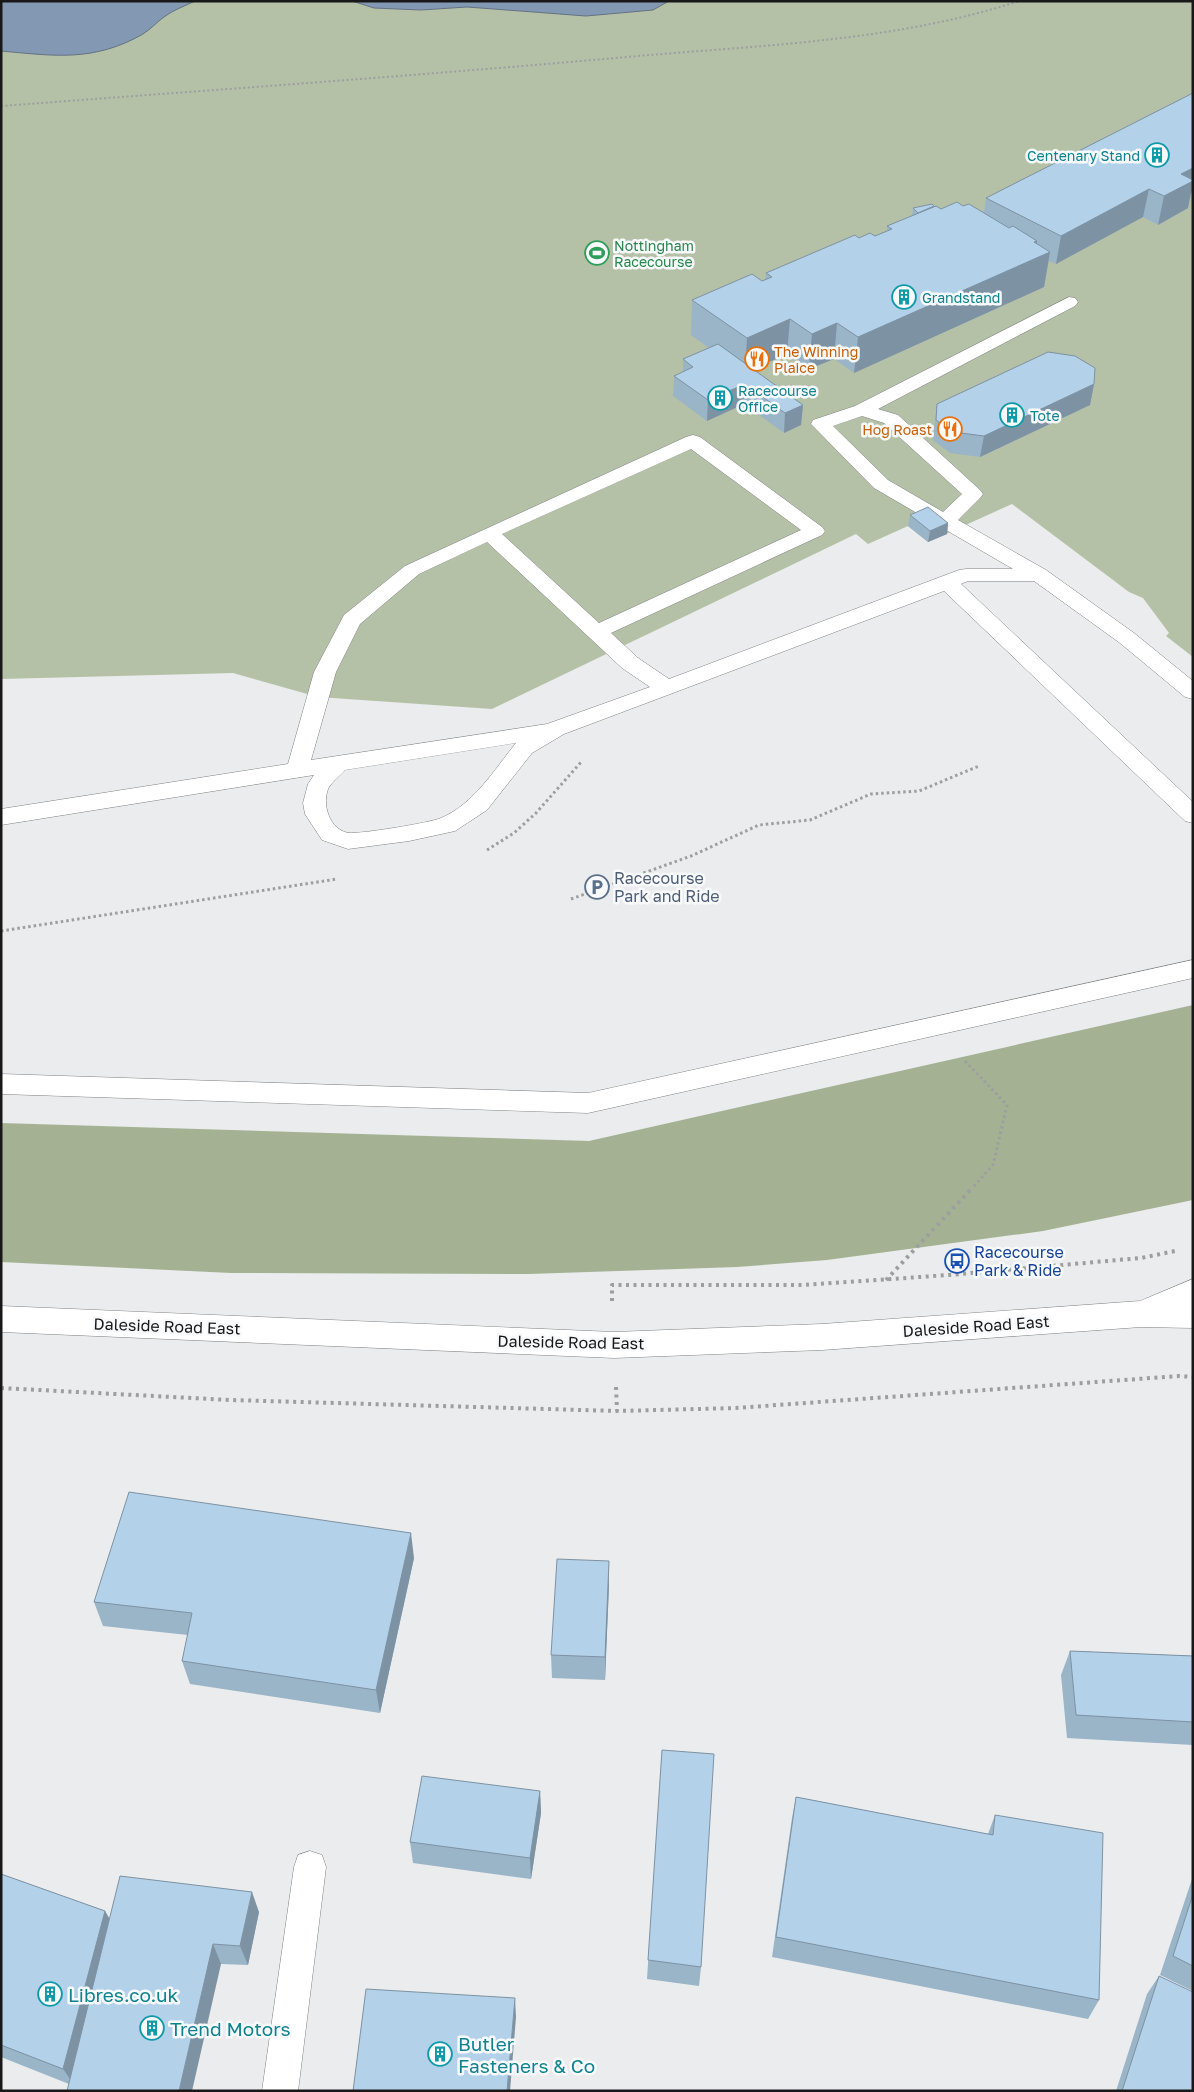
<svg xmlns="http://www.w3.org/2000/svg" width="1194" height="2092" font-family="'Golos Text',sans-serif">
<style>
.green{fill:#b5c1a6}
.forest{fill:#a4b293}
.water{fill:#8398b3;stroke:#637284}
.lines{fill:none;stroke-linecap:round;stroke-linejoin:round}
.lane-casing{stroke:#7f8182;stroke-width:1}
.primary-casing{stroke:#7f8182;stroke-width:1}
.path-far2{stroke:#9d9e9f;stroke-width:2;stroke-dasharray:2 2.5;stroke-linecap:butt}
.path-far1{stroke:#9d9e9f;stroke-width:3;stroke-dasharray:2.5 3;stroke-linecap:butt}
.path{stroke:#9d9e9f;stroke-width:4;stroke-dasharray:3 4.5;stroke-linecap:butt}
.lane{fill:#fff;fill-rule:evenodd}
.primary{fill:#fff;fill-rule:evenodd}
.wall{fill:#9ab4c8}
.shaded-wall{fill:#7d92a3}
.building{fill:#b3d1e9;stroke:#7d92a3}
.labels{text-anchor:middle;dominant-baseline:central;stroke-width:5;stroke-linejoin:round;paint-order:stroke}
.far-culture-label{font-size:14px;fill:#0d838f;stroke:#f8f9fb;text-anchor:start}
.far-leisure-label{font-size:14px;fill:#27864d;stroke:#f8f9fb;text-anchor:start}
.far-food-label{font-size:14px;fill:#c56008;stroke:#f8f9fb;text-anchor:start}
.service-label{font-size:16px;fill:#4e5e75;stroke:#f8f9fb;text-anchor:start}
.transit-label{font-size:16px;fill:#164399;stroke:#f8f9fb;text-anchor:start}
.street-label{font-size:16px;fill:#181818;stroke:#f8f9fb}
.near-culture-label{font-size:19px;fill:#0d838f;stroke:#f8f9fb;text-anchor:start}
</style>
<rect width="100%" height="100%" fill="#eaeced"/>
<path class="green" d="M 1,1 L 1193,1 L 1193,657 L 1166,636 L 1169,633 L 1143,598 L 1129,592 L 1012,504 L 928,542 L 908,526 L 868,544 L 856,534 L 492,709 L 318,697 L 233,673 L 1,679 Z"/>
<path class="forest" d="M 1193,1005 L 1193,1200 L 1043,1231 L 827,1260 L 737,1267 L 529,1274 L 231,1273 L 1,1262 L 1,1123 L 589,1141 Z"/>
<path class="water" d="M 1,1 L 195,1 C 185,6 173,10 164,17 C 157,22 151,29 143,34 C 94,62 55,56 1,51 Z
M 352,1 L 669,1 L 653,10 L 586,16 L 467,7 L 421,10 L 374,8 Z"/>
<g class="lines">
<g class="lane-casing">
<path id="lane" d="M 1069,297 L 1075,298 L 1078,302 L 1075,306 L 878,409 L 898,415 L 980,490 L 983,494 L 980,498 L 958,520 L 1046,570 L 1134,633 L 1193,681 L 1193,699 L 1185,697 L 1120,643 L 1034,581 L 968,581 L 961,584 L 1193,802 L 1193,823 L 1185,821 L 944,591 L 564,734 L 532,753 L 487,810 L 455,831 L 409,841 L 348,849 L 322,840 L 305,814 L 303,803 L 308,784 L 314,775 L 1,825 L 1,809 L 288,764 L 314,672 L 344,615 L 405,566 L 686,437 L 693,435 L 700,437 L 822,527 L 825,531 L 822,535 L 611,633 L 638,658 L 669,679 L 959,570 L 966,569 L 1013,569 L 874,488 L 811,424 L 813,420 L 855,406 ZM 862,416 L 884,423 L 962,494 L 943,512 L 888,480 L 833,426 ZM 691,449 L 801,530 L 599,623 L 502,534 ZM 487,542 L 622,668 L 650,687 L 547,724 L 311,760 L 336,672 L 360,624 L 419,574 ZM 516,743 C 494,770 474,804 441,818 C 430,823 360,834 349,833 C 329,830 321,803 329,787 C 333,781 341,775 345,770 Z
M 1193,960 L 1193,978 L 588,1113 L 1,1094 L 1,1074 L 588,1093 Z
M 310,1851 L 322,1855 L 326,1867 L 298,2091 L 262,2091 L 294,1867 L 298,1855 Z"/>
</g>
<g class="primary-casing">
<path id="primary" d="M 1193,1279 L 1193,1328 L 1141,1327 L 822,1350 L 614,1358 L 1,1332 L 1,1306 L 614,1332 L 822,1324 L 1140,1301 Z"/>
</g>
<path class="path-far2" d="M 1,106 C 213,90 426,75 638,56 C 765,45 897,41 1019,1"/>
<path class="path-far1" d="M 487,850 L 514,833 L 536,813 L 582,761
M 571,899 L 691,856 L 759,825 L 810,820 L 871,794 L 919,791 L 979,766
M 1,931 L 337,879
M 965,1061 L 1007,1105 L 993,1165 L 972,1188"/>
<path class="path" d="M 886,1280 L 973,1187
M 612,1301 L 612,1285 L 803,1285 L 949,1275 L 1141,1258 L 1175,1251
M 616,1387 L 617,1411
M 1,1388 L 230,1400 L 617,1411 L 736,1408 L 1179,1376 L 1193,1377"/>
<use href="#lane" class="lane"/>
<use href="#primary" class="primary"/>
</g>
<path class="wall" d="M 1193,93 L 1193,192 L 1191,193 L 1188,208 L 1158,225 L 1143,217 L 1056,264 L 1049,261 L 1044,287 L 854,373 L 834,359 L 809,369 L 787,354 L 753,369 L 803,405 L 801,425 L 784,433 L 744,404 L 707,421 L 673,396 L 674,376 L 683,372 L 683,359 L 709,348 L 691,335 L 692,300 L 762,281 L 765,280 L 766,273 L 859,238 L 875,236 L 887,231 L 887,226 L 912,216 L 913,208 L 934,206 L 941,209 L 963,206 L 984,213 L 986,198 Z
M 1094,384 L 1090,405 L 980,457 L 950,453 L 933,440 L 937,404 Z
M 910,515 L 948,523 L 947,534 L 928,542 L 908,526 Z
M 414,1558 L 380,1713 L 190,1684 L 182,1661 L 188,1635 L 103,1626 L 94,1602 Z
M 609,1561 L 609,1585 L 605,1680 L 552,1678 L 551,1655 Z
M 1070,1651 L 1193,1656 L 1193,1745 L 1067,1738 L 1061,1675 Z
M 662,1750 L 701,1967 L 699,1986 L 647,1979 Z
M 540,1791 L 541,1813 L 531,1879 L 413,1863 L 410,1842 Z
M 796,1797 L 988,1834 L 995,1815 L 1099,2000 L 1088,2019 L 772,1957 L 792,1818 Z
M 1,1874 L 105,1911 L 110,1919 L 259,1912 L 248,1965 L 221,1964 L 69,2084 L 1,2057 Z
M 1193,1876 L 1193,1991 L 1160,1975 Z
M 1159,1976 L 1193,2091 L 1116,2091 L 1147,1994 Z"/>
<path class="shaded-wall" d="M 1193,168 L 1193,192 L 1191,193 L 1188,208 L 1158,225 L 1164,196 L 1181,174 Z
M 1149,189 L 1143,217 L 1056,264 L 1061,236 Z
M 1037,241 L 1034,259 L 1050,252 L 1044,287 L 854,373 L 858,337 Z
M 790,319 L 787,354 L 745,373 L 747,338 Z
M 837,323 L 834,359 L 809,369 L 812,334 Z
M 745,384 L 744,404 L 707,421 L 708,400 Z
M 1094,384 L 1090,405 L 980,457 L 984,436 Z
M 803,405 L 801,425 L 784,433 L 785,413 Z
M 948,523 L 947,534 L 928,542 L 930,531 Z
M 411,1533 L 414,1558 L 380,1713 L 376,1690 Z
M 609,1561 L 609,1585 L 605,1680 L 605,1657 Z
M 540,1791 L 541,1813 L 531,1879 L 530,1858 Z
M 252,1892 L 259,1912 L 248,1965 L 240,1946 Z
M 105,1911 L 115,1930 L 75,2086 L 63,2069 Z
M 213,1944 L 221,1964 L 192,2091 L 179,2091 Z
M 515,1998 L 516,2017 L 510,2091 L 507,2091 Z"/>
<path class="building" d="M 1193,93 L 1193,168 L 1181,174 L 1193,180 L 1193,181 L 1164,196 L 1149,189 L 1061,236 L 986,198 Z
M 957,202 L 963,206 L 969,204 L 1009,228 L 1013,226 L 1037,241 L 1034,242 L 1050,252 L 858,337 L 837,323 L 812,334 L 790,319 L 747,338 L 692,300 L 752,274 L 762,281 L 772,277 L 766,273 L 855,235 L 859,238 L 870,233 L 875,236 L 892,229 L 887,226 L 936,206 L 941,209 Z
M 932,204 L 934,206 L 918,213 L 913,208 Z
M 718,344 L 803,405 L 785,413 L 745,384 L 708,400 L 674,376 L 693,367 L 683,359 Z
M 1048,352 L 1075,356 L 1095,368 L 1094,384 L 984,436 L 953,432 L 936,420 L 937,404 Z
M 928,507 L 948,523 L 930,531 L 910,515 Z
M 129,1492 L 411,1533 L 376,1690 L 182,1661 L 192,1613 L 94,1602 Z
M 557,1559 L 609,1561 L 605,1657 L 551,1655 Z
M 1070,1651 L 1193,1656 L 1193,1722 L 1076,1715 Z
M 662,1750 L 714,1754 L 701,1967 L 648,1960 Z
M 422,1776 L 540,1791 L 530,1858 L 410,1842 Z
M 796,1797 L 993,1835 L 995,1815 L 1103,1833 L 1099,2000 L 776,1937 Z
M 1,1874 L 105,1911 L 63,2069 L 1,2045 Z
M 120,1876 L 252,1892 L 240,1946 L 213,1944 L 179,2091 L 67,2091 Z
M 1193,1894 L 1193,1966 L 1173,1956 Z
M 1159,1976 L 1193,1992 L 1193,2091 L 1122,2091 Z
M 366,1989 L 515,1998 L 507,2091 L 353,2091 Z"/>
<defs>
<g id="building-ring" transform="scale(1.25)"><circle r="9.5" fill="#f8f9fb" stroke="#0f9aa8" stroke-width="1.5"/><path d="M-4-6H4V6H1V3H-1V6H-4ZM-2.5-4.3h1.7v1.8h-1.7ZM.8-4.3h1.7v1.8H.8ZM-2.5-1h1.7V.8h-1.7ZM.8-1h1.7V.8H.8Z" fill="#0f9aa8"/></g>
<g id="stadium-ring" transform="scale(1.25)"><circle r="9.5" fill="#f8f9fb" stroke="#2e9e5b" stroke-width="1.5"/><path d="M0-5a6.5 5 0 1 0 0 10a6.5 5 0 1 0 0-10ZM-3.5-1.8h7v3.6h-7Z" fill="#2e9e5b"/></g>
<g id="restaurant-ring" transform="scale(1.25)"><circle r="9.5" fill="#f8f9fb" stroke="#e8710a" stroke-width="1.5"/><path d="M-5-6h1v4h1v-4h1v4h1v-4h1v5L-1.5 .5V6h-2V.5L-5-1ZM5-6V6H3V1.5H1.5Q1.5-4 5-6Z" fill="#e8710a"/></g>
<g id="parking-ring" transform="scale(1.25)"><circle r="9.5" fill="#f8f9fb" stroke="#5c6f8a" stroke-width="1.5"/><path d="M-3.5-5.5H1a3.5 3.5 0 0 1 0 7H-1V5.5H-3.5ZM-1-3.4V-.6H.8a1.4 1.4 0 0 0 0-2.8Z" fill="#5c6f8a"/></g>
<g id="bus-ring" transform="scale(1.25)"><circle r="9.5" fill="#f8f9fb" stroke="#1a4fb4" stroke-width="1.5"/><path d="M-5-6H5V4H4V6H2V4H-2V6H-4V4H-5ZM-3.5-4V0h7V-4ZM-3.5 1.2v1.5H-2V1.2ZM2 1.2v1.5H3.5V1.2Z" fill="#1a4fb4"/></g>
</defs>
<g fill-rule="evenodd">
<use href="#building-ring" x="1157" y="155"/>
<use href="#stadium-ring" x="597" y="253"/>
<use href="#building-ring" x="904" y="297"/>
<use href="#restaurant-ring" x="757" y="359"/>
<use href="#building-ring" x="720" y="398"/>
<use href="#building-ring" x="1012" y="415"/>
<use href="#restaurant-ring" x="950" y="429"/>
<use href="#parking-ring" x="597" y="887"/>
<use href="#bus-ring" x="957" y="1261"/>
<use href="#building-ring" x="50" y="1994"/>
<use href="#building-ring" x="152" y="2028"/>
<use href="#building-ring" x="440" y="2054"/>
</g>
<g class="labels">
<g class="far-culture-label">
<text x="1140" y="155" text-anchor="end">Centenary Stand</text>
<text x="922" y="297">Grandstand</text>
<text x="738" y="390">Racecourse<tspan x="738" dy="16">Office</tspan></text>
<text x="1030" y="415">Tote</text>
</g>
<g class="far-leisure-label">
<text x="614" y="245">Nottingham<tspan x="614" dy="16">Racecourse</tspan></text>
</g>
<g class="far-food-label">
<text x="774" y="351">The Winning<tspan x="774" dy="16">Plaice</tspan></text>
<text x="932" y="429" text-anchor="end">Hog Roast</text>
</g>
<g class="service-label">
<text x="614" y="878">Racecourse<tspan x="614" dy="18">Park and Ride</tspan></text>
</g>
<g class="transit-label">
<text x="974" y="1252">Racecourse<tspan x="974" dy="18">Park &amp; Ride</tspan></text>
</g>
<g class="street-label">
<text transform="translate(167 1326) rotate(2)">Daleside Road East</text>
<text transform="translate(976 1326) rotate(-4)">Daleside Road East</text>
<text transform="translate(571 1342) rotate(1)">Daleside Road East</text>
</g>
<g class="near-culture-label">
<text x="68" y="1994">Libres.co.uk</text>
<text x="170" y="2028">Trend Motors</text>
<text x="458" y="2043">Butler<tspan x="458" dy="22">Fasteners &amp; Co</tspan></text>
</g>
</g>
<rect width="1194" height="2092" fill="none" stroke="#181818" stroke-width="5"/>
</svg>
